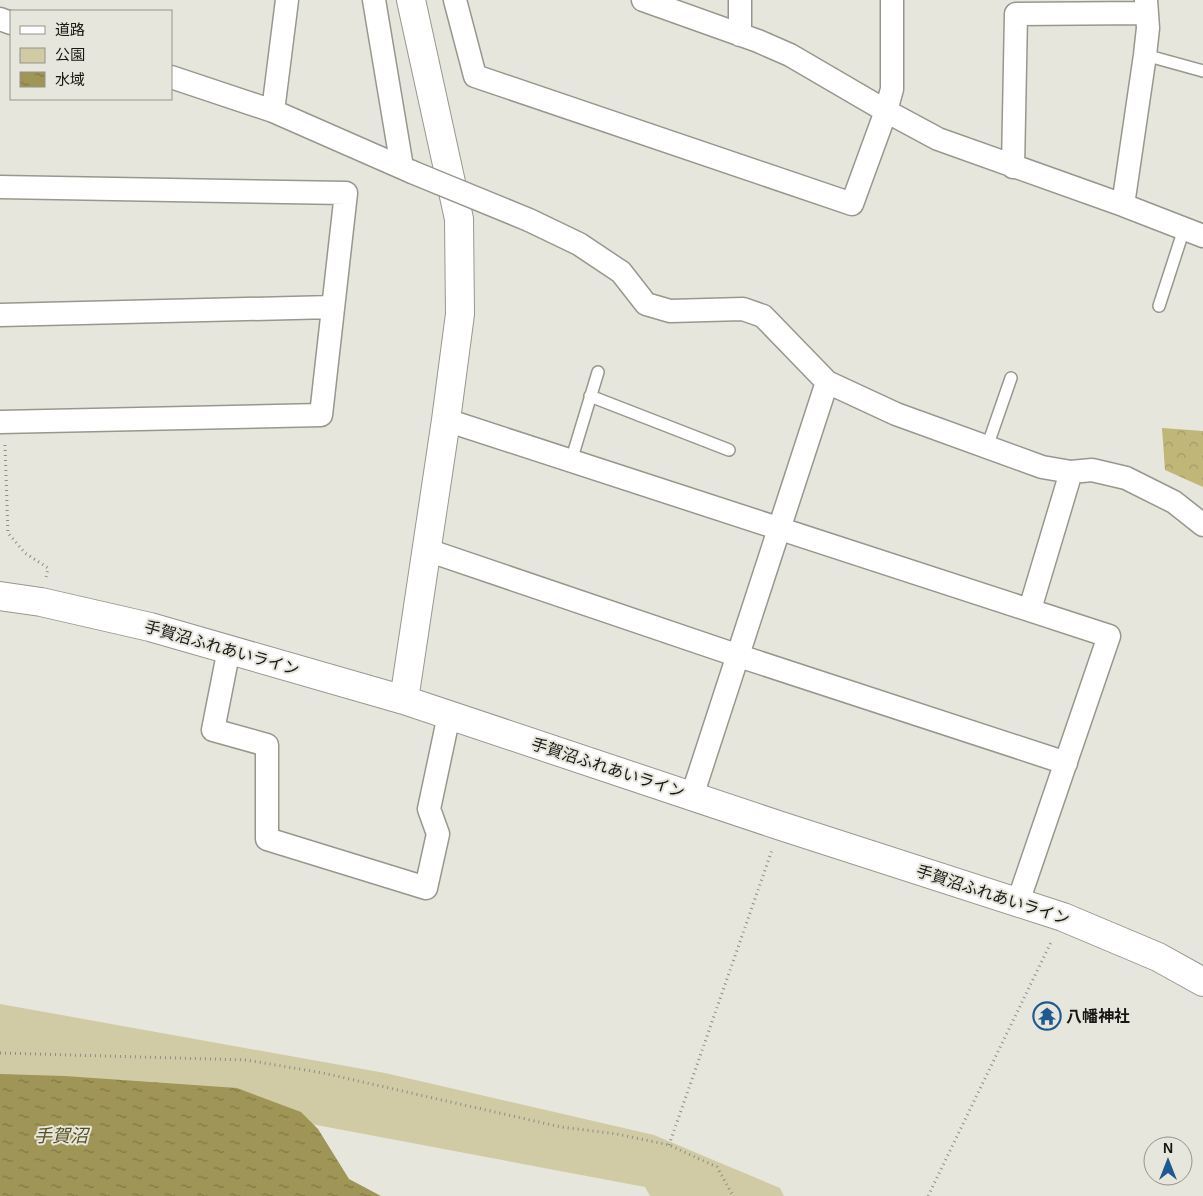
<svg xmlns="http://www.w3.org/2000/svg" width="1203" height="1196" font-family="Helvetica,'Noto Sans JP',sans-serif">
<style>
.forest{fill:url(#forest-crowns)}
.green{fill:#d1cba5}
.water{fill:url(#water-ripples)}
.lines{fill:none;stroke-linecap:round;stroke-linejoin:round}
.service-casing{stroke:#98978e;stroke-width:14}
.minor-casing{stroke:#98978e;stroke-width:25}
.tertiary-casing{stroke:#98978e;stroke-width:30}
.path{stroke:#8d8c85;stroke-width:3;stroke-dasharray:1 4;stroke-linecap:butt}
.service{stroke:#fff;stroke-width:11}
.minor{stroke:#fff;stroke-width:22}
.tertiary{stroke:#fff;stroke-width:28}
.minor-bridge-casing{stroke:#98978e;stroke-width:25;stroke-linecap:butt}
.minor-bridge{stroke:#fff;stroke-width:22}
.labels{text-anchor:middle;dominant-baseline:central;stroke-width:4;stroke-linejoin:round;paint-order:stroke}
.street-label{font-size:16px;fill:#181714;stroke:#e7e6dc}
.poi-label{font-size:16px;font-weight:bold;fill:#181714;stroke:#e7e6dc;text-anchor:start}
.water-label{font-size:18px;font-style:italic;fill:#564e1d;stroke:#e7e6dc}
</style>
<defs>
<pattern id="forest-crowns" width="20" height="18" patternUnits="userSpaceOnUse" patternTransform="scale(1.25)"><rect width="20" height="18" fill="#c0b677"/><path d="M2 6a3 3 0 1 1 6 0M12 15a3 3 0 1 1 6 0" fill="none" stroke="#a49c66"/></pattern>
<pattern id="water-ripples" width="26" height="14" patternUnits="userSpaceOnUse" patternTransform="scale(1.25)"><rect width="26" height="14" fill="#9f9556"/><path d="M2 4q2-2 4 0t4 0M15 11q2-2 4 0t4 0" fill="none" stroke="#817946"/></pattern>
</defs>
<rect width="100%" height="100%" fill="#e7e6dc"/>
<path class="forest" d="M 1162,428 L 1203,431 L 1203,487 L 1165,470 Z"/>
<path class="green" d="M 0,1004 L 385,1073 L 654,1135 L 780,1188 L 784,1196 L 650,1196 L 645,1187 L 199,1103 L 0,1100 Z"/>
<path class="water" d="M 0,1074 L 65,1076 L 237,1088 L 301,1112 L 318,1129 L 349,1179 L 381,1196 L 0,1196 Z"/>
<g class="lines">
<g class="service-casing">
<path id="service" d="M 1145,55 L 1203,71
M 1159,306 L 1184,229
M 590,396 L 729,450
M 987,447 L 1011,378
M 571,461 L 598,372"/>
</g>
<g class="minor-casing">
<path id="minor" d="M 374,0 L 402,167
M 455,0 L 475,76 L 852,204 L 886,111 L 892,89 L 892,0
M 643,0 L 758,41 L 790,55 L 886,111 L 938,139 L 1123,205 L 1203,236
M 0,19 L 11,23
M 740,35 L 740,0
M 171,77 L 273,111 L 412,172
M 273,111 L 287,0
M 1013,167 L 1016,14 L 1145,13
M 0,187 L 346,193 L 321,415 L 0,422
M 1123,205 L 1145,55 L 1148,28 L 1146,0
M 529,220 L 579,244 L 621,272 L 646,304 L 670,311 L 743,309 L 763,316 L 827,382 L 896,414 L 1042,467 L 1071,472 L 1092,470 L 1126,478 L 1174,502 L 1203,525
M 0,315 L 333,307
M 446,420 L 1109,636 L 1018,902
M 427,550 L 739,656 L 1066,763
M 1030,609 L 1071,472
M 229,649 L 213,730 L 267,745 L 267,839 L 426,888 L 438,834 L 429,809 L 449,715
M 692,796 L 827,382"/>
</g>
<g class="tertiary-casing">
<path id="tertiary" d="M 0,596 L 41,602 L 150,627 L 404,700 L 781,826 L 1063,917 L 1158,957 L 1203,982
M 404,700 L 446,420 L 460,314 L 459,219 L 411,0"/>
</g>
<path class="path" d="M 5,445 L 8,533 L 25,553 L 48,568 L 46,578
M 0,1053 L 246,1060 L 323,1073 L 561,1127 L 617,1134 L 669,1145 L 717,1167 L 733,1196
M 669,1145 L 772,850
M 928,1196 L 1052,940"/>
<use href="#service" class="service"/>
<use href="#minor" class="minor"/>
<use href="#tertiary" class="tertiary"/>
<g class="minor-bridge-casing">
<path id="minor-bridge" d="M 412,172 L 529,220"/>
</g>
<use href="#minor-bridge" class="minor-bridge"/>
</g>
<defs>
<g id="temple-ring" transform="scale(1.4375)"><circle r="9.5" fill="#e7e6dc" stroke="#1e5990" stroke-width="1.5"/><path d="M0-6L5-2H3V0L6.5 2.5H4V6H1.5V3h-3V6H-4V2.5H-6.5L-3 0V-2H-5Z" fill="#1e5990"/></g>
</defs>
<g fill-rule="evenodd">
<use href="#temple-ring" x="1047" y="1016"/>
</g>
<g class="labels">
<g class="street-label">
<text transform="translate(222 648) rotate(16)">手賀沼ふれあいライン</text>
<text transform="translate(608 768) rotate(18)">手賀沼ふれあいライン</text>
<text transform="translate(993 895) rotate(18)">手賀沼ふれあいライン</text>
</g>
<g class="poi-label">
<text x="1066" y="1016">八幡神社</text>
</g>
<g class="water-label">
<text x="61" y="1136">手賀沼</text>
</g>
</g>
<rect x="10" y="10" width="162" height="90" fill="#e7e6dc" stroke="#94938c"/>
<rect x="20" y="26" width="25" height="8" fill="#ffffff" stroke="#94938c"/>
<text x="55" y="35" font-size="15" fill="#181714">道路</text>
<rect x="20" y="48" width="25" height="15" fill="#d1cba5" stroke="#94938c"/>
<text x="55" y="60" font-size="15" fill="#181714">公園</text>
<rect x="20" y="72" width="25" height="15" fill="url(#water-ripples)" stroke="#94938c"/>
<text x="55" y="85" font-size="15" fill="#181714">水域</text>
<g transform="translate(1168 1161)"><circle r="24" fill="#e7e6dc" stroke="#94938c"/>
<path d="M0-4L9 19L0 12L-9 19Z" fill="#1e5990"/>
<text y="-8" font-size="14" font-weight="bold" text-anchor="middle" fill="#181714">N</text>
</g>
</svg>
